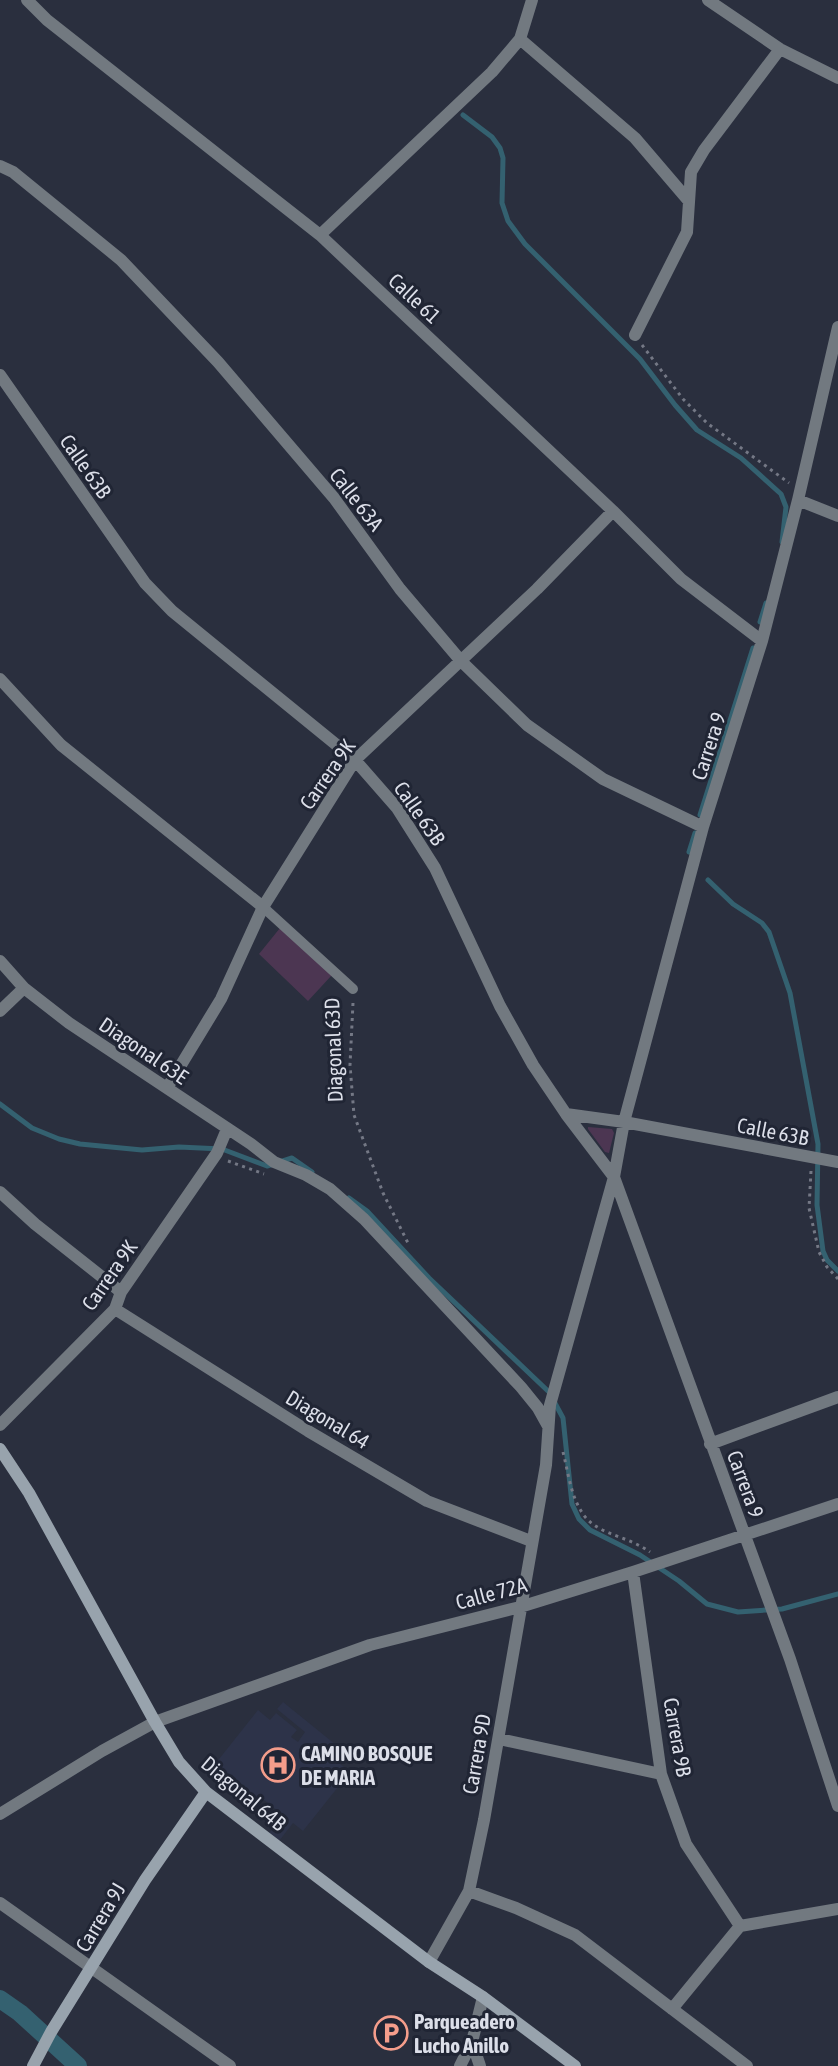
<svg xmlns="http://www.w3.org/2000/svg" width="838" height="2066" font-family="'Asap Condensed',sans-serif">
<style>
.built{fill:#2d3349}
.green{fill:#4c3652}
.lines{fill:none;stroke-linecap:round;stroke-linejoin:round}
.stream{stroke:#346170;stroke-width:5}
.canal{stroke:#346170;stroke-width:18}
.path{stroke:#747885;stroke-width:3;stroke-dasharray:3 4.5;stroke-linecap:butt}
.lane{stroke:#727980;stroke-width:10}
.street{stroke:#727980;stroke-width:12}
.secondary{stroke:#98a3ad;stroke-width:12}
.labels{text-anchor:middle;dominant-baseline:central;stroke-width:6;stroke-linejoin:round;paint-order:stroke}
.street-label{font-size:21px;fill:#dcdfe9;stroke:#202534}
.poi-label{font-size:21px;font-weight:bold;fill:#dcdfe9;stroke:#202534;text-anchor:start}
</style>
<rect width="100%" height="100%" fill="#2a2f3e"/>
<path class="built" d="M 283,1702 L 341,1749 L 334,1759 L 350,1772 L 303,1831 L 293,1823 L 279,1841 L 269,1833 L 283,1815 L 260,1797 L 251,1808 L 208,1773 L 258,1710 L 270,1720 L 276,1713 L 297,1730 L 291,1737 L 298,1742 L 305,1732 L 277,1709 Z"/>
<path class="green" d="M 280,928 L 332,975 L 308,1001 L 259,954 Z
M 588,1127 L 612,1129 L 614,1133 L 609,1153 L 605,1152 L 588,1129 Z"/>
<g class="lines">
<path class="stream" d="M 463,115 L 492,137 L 500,148 L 503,158 L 502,203 L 508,221 L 525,244 L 640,359 L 675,405 L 697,430 L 741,458 L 781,494 L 786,507 L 782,542
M 760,622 L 766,603
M 700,815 L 753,648
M 689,852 L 695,833
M 708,880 L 733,904 L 762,923 L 769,932 L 790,993 L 818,1144 L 817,1205 L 823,1251 L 827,1260 L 838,1271
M 0,1104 L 32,1128 L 59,1139 L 80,1144 L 142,1150 L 179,1147 L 222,1149 L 267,1166 L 292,1158 L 312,1172
M 349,1198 L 367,1211 L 429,1278 L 549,1392 L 563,1418 L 572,1504 L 579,1519 L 590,1530 L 640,1555 L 679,1581 L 707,1604 L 738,1612 L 782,1609 L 838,1594"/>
<path class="canal" d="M 0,1999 L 20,2013 L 78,2066"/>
<path class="path" d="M 642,345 L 683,399 L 707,423 L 789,483
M 353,1003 L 350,1065 L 354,1115 L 383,1193 L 408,1243
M 228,1161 L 264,1174
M 811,1171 L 809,1208 L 819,1252 L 827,1267 L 838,1279
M 563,1452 C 569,1475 572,1510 594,1525 C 610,1536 632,1539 650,1552"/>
<path class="lane" d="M 263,907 L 353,989"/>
<path class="street" d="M 27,0 L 47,20 L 320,235 L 613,511 L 681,579 L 762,641
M 708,0 L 780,49 L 838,78
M 520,39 L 635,138 L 688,200
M 0,166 L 13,172 L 121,260 L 218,362 L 334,498 L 400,589 L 461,661 L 527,725 L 603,779 L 703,827
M 320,235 L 492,72 L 520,39 L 532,0
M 635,335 L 687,232 L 691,172 L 704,150 L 780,49
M 0,375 L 145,583 L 172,611 L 355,760 L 397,808 L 435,868 L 500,1006 L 533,1065 L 566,1114 L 614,1177 L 790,1659 L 838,1806
M 798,500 L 838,516
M 0,679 L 61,745 L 263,907
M 0,961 L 24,988 L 69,1023 L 251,1144 L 274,1162 L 306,1175 L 330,1189 L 364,1219 L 521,1387 L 538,1408 L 548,1426
M 0,1011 L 24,988
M 167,1088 L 221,999 L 263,907 L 355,760 L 537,589 L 613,511
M 566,1114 L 624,1122 L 838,1162
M 0,1192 L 35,1224 L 121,1292
M 115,1309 L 308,1431 L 427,1501 L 531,1541
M 0,1425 L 115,1309 L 121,1292 L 217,1153 L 227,1129
M 710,1444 L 838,1397
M 633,1572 L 661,1774 L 686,1844 L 740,1926
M 499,1739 L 661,1774
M 0,1814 L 102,1751 L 155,1722 L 370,1645 L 520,1607 L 633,1572 L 838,1504
M 469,1891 L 516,1908 L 575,1935 L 747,2066
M 0,1903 L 230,2066
M 429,1962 L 469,1891 L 484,1820 L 546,1465 L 550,1405 L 614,1177 L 624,1122 L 703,827 L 762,641 L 798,500 L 838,327
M 672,2009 L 740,1926 L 838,1909
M 472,2042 L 480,2066
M 460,2066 L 472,2042 L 483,1997"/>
<path class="secondary" d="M 0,1449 L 29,1493 L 155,1722 L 179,1762 L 206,1792 L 429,1962 L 483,1997 L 575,2066
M 33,2066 L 51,2032 L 145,1880 L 206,1792"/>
</g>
<defs>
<g id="hospital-ring" transform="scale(1.725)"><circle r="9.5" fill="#202534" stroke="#f49d8b" stroke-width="1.5"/><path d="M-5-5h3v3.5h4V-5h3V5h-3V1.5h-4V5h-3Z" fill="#f49d8b"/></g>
<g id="parking-ring" transform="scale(1.725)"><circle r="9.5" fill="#202534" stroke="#f49d8b" stroke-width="1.5"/><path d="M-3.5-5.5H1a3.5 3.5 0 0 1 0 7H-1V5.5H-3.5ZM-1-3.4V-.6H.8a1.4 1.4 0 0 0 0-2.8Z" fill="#f49d8b"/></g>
</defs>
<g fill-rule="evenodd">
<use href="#hospital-ring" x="278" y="1765"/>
<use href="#parking-ring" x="391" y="2033"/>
</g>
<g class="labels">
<g class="street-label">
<text transform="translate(415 298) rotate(43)">Calle 61</text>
<text transform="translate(86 466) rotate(55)">Calle 63B</text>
<text transform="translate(357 499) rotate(52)">Calle 63A</text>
<text transform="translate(708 746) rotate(-72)">Carrera 9</text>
<text transform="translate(327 774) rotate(-55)">Carrera 9K</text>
<text transform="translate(420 813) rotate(55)">Calle 63B</text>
<text transform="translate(144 1050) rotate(34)">Diagonal 63E</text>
<text transform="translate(333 1050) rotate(-92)">Diagonal 63D</text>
<text transform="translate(773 1131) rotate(11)">Calle 63B</text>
<text transform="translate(109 1275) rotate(-55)">Carrera 9K</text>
<text transform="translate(328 1419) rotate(31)">Diagonal 64</text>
<text transform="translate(746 1484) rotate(70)">Carrera 9</text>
<text transform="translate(491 1593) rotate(-15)">Calle 72A</text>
<text transform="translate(678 1737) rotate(80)">Carrera 9B</text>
<text transform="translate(476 1754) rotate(-80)">Carrera 9D</text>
<text transform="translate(244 1793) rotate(40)">Diagonal 64B</text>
<text transform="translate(100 1917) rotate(-59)">Carrera 9J</text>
</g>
<g class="poi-label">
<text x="301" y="1753">CAMINO BOSQUE<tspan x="301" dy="24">DE MARIA</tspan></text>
<text x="414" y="2021">Parqueadero<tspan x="414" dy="24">Lucho Anillo</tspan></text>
</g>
</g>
</svg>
